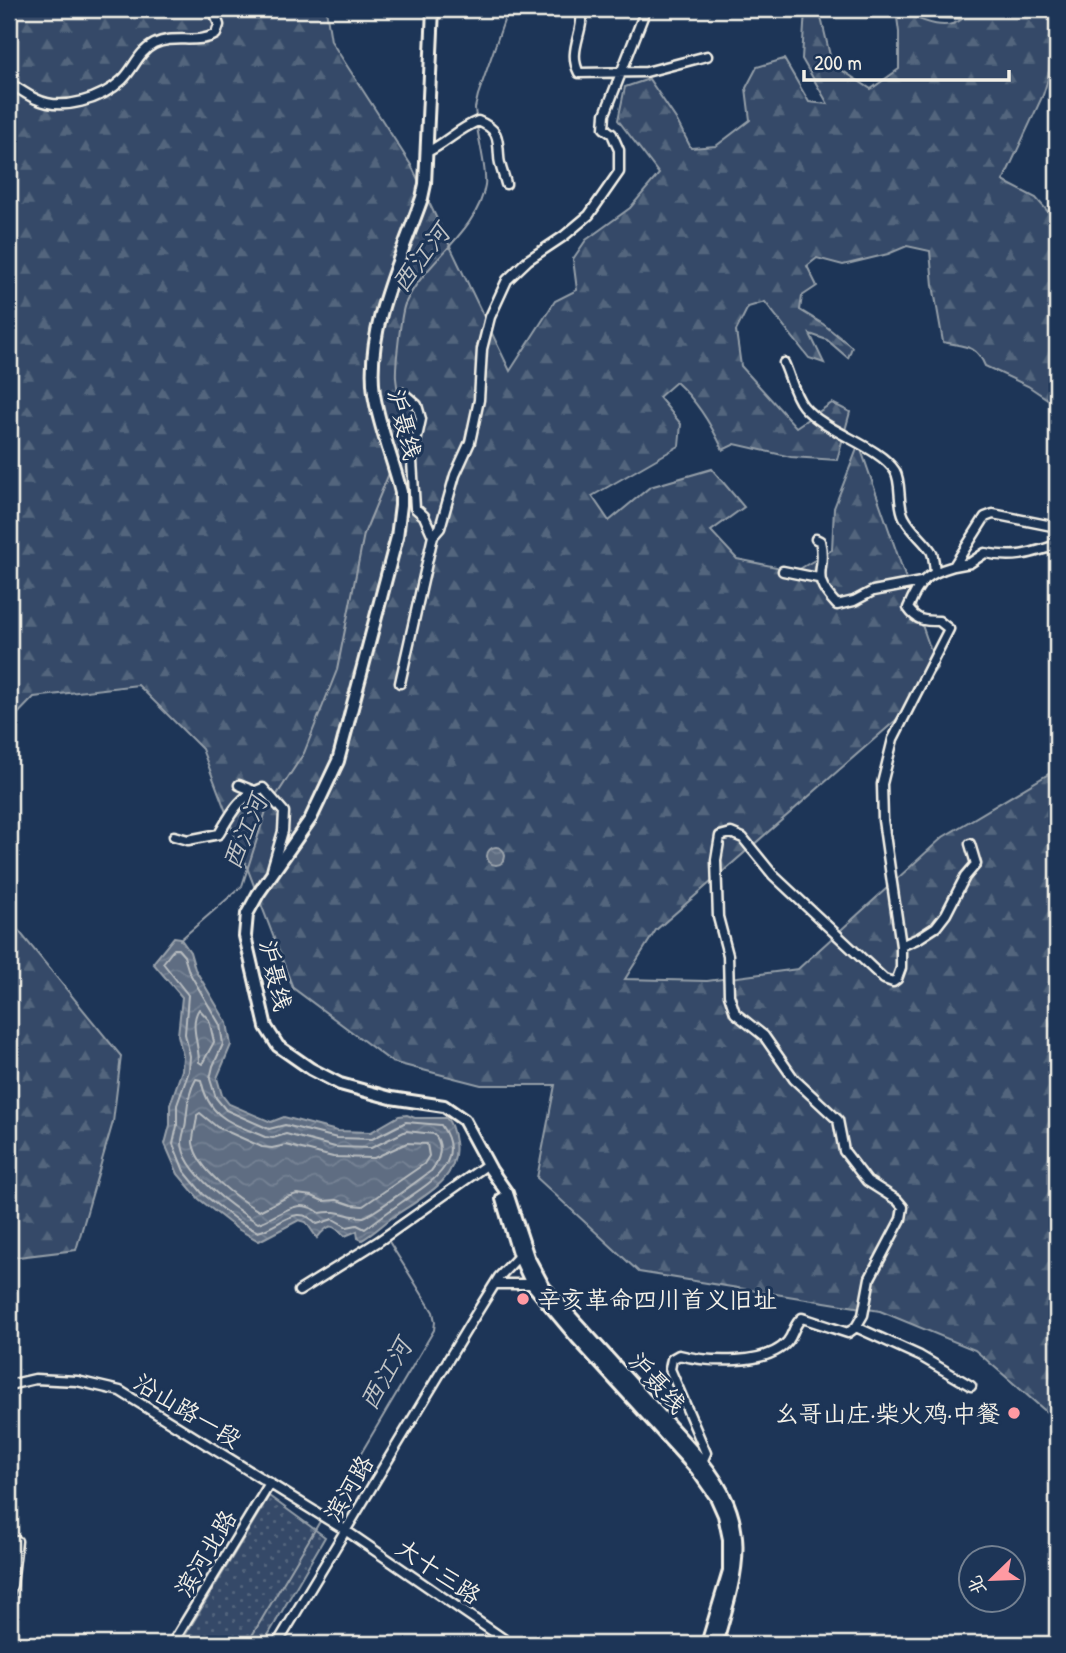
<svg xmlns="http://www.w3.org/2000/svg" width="1066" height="1653" font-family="'Patrick Hand','LXGW WenKai TC',sans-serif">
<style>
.forest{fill:url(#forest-firs);stroke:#949ea8;stroke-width:2}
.park{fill:url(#park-dots);stroke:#949ea8;stroke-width:2}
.water{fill:url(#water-waves);stroke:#9aa2ab;stroke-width:2}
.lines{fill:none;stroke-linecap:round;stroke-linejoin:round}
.shore{stroke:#b8bcbf;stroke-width:2}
.stream{stroke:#9aa2ab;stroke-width:2}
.minor-casing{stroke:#f4f1e8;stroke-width:13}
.highway-casing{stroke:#f4f1e8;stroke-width:16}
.minor{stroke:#1d3557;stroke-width:8}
.highway{stroke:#1d3557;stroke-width:10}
.poi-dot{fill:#ff9aa2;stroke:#1d3557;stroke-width:2.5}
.labels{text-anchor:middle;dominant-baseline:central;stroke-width:6;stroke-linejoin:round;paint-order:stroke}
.street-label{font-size:24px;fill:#f4f1e8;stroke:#1d3557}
.poi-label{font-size:24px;fill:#f4f1e8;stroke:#1d3557;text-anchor:start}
.water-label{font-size:26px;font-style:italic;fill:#c0c3c4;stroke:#1d3557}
</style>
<defs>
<pattern id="forest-firs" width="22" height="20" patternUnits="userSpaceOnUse" patternTransform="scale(1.75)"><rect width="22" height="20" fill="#354a67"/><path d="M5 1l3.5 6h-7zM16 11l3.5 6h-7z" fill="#53657d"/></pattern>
<pattern id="park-dots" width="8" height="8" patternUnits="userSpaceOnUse" patternTransform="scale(1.75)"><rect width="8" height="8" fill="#354a67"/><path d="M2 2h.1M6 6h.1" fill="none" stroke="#53657d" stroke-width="1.8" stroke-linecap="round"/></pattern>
<pattern id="water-waves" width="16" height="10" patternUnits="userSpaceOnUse" patternTransform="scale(1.75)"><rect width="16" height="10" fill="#5e6d82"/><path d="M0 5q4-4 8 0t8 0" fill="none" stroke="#768294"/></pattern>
</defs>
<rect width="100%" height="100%" fill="#1d3557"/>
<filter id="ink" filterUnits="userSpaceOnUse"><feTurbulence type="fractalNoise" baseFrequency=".0143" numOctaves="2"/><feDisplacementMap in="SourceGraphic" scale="14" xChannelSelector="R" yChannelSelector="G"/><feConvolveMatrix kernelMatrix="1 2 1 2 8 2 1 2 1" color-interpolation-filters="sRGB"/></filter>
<g filter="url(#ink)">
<path class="forest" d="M 9,9 L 326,9 L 331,41 L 411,165 L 510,371 L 555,301 L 577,290 L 573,259 L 586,240 L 630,208 L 659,174 L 618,120 L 625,87 L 649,79 L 676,119 L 691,148 L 716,146 L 750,120 L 746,88 L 757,67 L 784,59 L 809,102 L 828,104 L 802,59 L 805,9 L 819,9 L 832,64 L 871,89 L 899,69 L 899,32 L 896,10 C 915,17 944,34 962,19 L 939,18 L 916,9 L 1057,9 L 1057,50 L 1052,45 L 1048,79 L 1043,95 L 1003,181 L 1036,198 L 1057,222 L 1057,403 L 1052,402 L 1028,386 L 985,366 C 976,344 965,347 943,342 L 933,285 L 930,251 L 907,246 L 888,254 L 843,265 L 817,258 L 807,266 L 817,286 L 802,296 L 800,310 L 823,324 L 852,347 L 848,358 L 827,340 L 810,334 L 824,363 L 809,358 L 765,302 L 748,307 L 736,331 L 741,366 L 796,427 L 832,403 L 850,412 L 837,460 L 791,457 L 735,444 L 723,450 C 711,424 697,401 676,382 L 659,397 L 681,424 L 679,446 L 592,496 L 609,521 L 650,487 L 712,469 L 744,507 L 711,531 L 737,559 L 796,571 L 832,550 L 834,508 L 859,444 L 937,668 L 895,721 L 656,930 L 625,979 L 707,981 L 798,969 L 943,837 L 1057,769 L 1057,1421 L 975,1350 L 880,1311 L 639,1272 L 537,1178 L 555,1085 L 481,1085 L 392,1062 L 293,988 L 202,749 L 138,685 L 34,697 L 9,723 Z
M 9,915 L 9,919 L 121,1056 L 113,1122 L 76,1250 L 9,1258 Z"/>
<path class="park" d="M 269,1496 L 325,1537 L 263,1644 L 180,1644 Z"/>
<path class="water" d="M487 856a9 9 0 1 1 18 0a9 9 0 1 1-18 0Z
M 174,937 L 180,938 L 190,952 L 195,969 L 227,1023 L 231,1045 L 217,1078 L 222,1095 L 229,1104 L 271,1122 L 284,1117 L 337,1131 L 371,1132 L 399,1116 L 407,1115 L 415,1118 L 446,1118 C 452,1123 454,1134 455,1142 C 461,1181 420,1198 393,1217 C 383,1224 373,1234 362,1240 L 358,1238 L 357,1231 L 345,1236 C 332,1224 330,1222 317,1238 L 306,1222 L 299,1220 L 259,1241 L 236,1228 L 199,1199 L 178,1174 L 165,1144 L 170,1125 L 170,1105 L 182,1070 L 183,1056 L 178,1035 L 182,997 L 153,963 Z"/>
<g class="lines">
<path class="shore" d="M 174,949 L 178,949 L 184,956 L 189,972 L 220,1025 L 223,1044 L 213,1066 L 210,1079 L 216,1098 L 226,1110 L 269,1129 L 285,1125 L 337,1138 L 372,1139 L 406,1122 L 441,1125 C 468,1163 428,1184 402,1202 C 389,1211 377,1220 365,1229 L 357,1225 L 347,1227 L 333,1219 L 317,1224 C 297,1202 281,1226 258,1232 L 239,1222 L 203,1194 L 184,1171 L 173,1144 L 177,1126 L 177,1105 L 189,1071 L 190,1056 L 185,1034 L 188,995 L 163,963 Z
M 199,1009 L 209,1020 L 214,1042 L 202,1064 L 199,1062 C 199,1044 189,1024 199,1009 Z
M 196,1079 L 201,1080 C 209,1119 232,1123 265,1137 L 273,1138 L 286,1134 L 335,1147 L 371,1148 L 406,1131 L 434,1134 C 444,1145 440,1160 431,1171 C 421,1178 370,1217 363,1217 C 345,1217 340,1209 320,1213 C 297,1195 281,1216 258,1223 C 235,1209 182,1172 182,1142 C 182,1135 186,1127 186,1120 C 188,1105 188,1093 196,1079 Z
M 200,1113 L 217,1127 L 262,1147 L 272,1148 L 286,1145 L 333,1157 L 374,1158 L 407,1143 L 427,1144 L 429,1156 L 424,1164 L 363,1206 L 352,1205 L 337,1200 L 323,1201 L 312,1196 L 297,1194 L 287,1197 L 259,1211 C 238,1199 197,1170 193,1143 C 192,1136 197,1124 197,1115 Z"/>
<path class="stream" d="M 476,118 L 475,108 L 478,95 L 508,9
M 397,456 C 408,428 399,406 396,378 C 395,367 401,313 405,304 C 424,262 478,232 485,185 C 487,172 479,141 477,127
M 276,796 L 304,753 L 337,670 L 364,534 L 390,471
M 180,940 L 242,886 L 266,811 L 271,804
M 325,1514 L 434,1330 L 435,1322 L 433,1312 L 388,1240
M 247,1644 L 322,1518"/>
<g class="minor-casing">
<path id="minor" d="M 581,9 C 585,32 567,50 579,73 L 646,72 L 707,56
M 9,83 C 18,88 27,95 36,99 C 62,112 102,99 122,80 C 134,69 138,52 154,44 C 174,34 197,45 216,34 L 219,25 L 213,9
M 427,152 C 446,143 458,129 478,121 C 498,129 498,137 499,156 C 499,165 504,175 506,184
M 784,363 C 790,376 794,395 803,406 C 826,433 878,445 895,471 C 902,483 897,503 904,517 C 911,531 923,539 931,551 C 934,556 934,565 935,572
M 403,393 L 417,405 L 421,419 L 412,461 L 415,508 L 424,516 L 433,536 L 440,528 L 455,475 L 470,442 L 479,400 L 482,349 L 490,317 L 507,280 L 528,260 L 564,236 L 589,215 L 619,172 L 619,150 L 612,134 L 604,128 L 605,114 L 646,9
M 816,539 L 820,541 C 828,572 807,573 837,605 L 854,601 L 873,591 L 921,582
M 954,566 L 970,563 L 985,553 C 1014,559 1029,554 1057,545
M 783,571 L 818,578
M 400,683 L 433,536
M 239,785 L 254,791
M 174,836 L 188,840 L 219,834 C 231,814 239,796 263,788 L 284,812 L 283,831 L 272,869
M 901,946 L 919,938 L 936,927 L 946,914 L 965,877 L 976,864 L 970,844
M 495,1284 L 532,1284
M 299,1291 L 379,1241 L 488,1164
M 856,1327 L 920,1356 L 971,1386
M 9,1385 L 35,1379 L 77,1381 L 120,1391 L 345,1530 L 511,1644
M 702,1462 L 706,1453 L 670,1369 L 672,1359 L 679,1355 C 707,1362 768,1366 788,1341 C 794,1333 794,1324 802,1318 L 848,1333 L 856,1327 L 863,1315 L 870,1278 L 901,1219 L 903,1207 L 897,1200 L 867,1181 L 844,1151 L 838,1120 L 794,1079 L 764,1036 L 735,1013 L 729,995 L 728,955 L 718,917 L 716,860 L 720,836 L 731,833 L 743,838 L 773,875 L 884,979 L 893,982 L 897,979 L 901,968 L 901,946 L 883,820 L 882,784 L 893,739 L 949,629 L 939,621 C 924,621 917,621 908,608 C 919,581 926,574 954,566 L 985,517 L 993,514 L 1057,527
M 9,1595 L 12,1585 L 17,1541
M 172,1644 L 270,1483
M 277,1644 L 471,1322 L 499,1277 L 519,1256 L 523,1256"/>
</g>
<g class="highway-casing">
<path id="highway" d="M 433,9 L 425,184 L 422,198 C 401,258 365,329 374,394 C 379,427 393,459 401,492 L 401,505 L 397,537 L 338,761 L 311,818 L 258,894 L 247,914 L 245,936 L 266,1027 L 278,1046 L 311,1069 L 340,1084 L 391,1098 L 444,1106 L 464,1120 L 491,1170 L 507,1193 L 528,1257 L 544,1287 L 700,1459 C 754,1524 738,1570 716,1644
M 502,1199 L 519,1256 L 532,1284 L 578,1339 L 697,1470 L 716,1497 L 724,1515 L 729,1539 L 729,1571 L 707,1644"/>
</g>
<use href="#minor" class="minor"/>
<use href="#highway" class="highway"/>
</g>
</g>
<g class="poi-dot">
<circle cx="523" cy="1299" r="7"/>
<circle cx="1014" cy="1413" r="7"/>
</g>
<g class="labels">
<g class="street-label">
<text transform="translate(405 424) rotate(76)">沪聂线</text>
<text transform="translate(276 975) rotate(77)">沪聂线</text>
<text transform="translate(658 1382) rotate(48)">沪聂线</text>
<text transform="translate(188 1410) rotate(31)">沿山路一段</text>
<text transform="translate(348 1488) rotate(-59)">滨河路</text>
<text transform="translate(205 1553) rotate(-59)">滨河北路</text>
<text transform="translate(439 1571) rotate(34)">大十三路</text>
</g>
<g class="poi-label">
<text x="537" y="1299">辛亥革命四川首义旧址</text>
<text x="1000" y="1413" text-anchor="end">幺哥山庄·柴火鸡·中餐</text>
</g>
<g class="water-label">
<text transform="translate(420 258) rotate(-53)">西江河</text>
<text transform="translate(244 832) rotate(-68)">西江河</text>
<text transform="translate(385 1374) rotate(-60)">西江河</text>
</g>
</g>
<rect width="1066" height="1653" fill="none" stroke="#1d3557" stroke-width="35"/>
<rect x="18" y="18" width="1031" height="1618" fill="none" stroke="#f4f1e8" stroke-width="2.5" filter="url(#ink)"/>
<g transform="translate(992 1579) rotate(247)"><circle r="33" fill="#1d3557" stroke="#738091" stroke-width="2"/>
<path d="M0-5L12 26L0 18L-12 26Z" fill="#ff9aa2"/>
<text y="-10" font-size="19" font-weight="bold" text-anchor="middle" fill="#f4f1e8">北</text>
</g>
<path d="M804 70v10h205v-10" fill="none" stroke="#f4f1e8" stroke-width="3.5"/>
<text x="814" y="70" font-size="21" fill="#f4f1e8" stroke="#1d3557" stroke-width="5" paint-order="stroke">200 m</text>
</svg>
